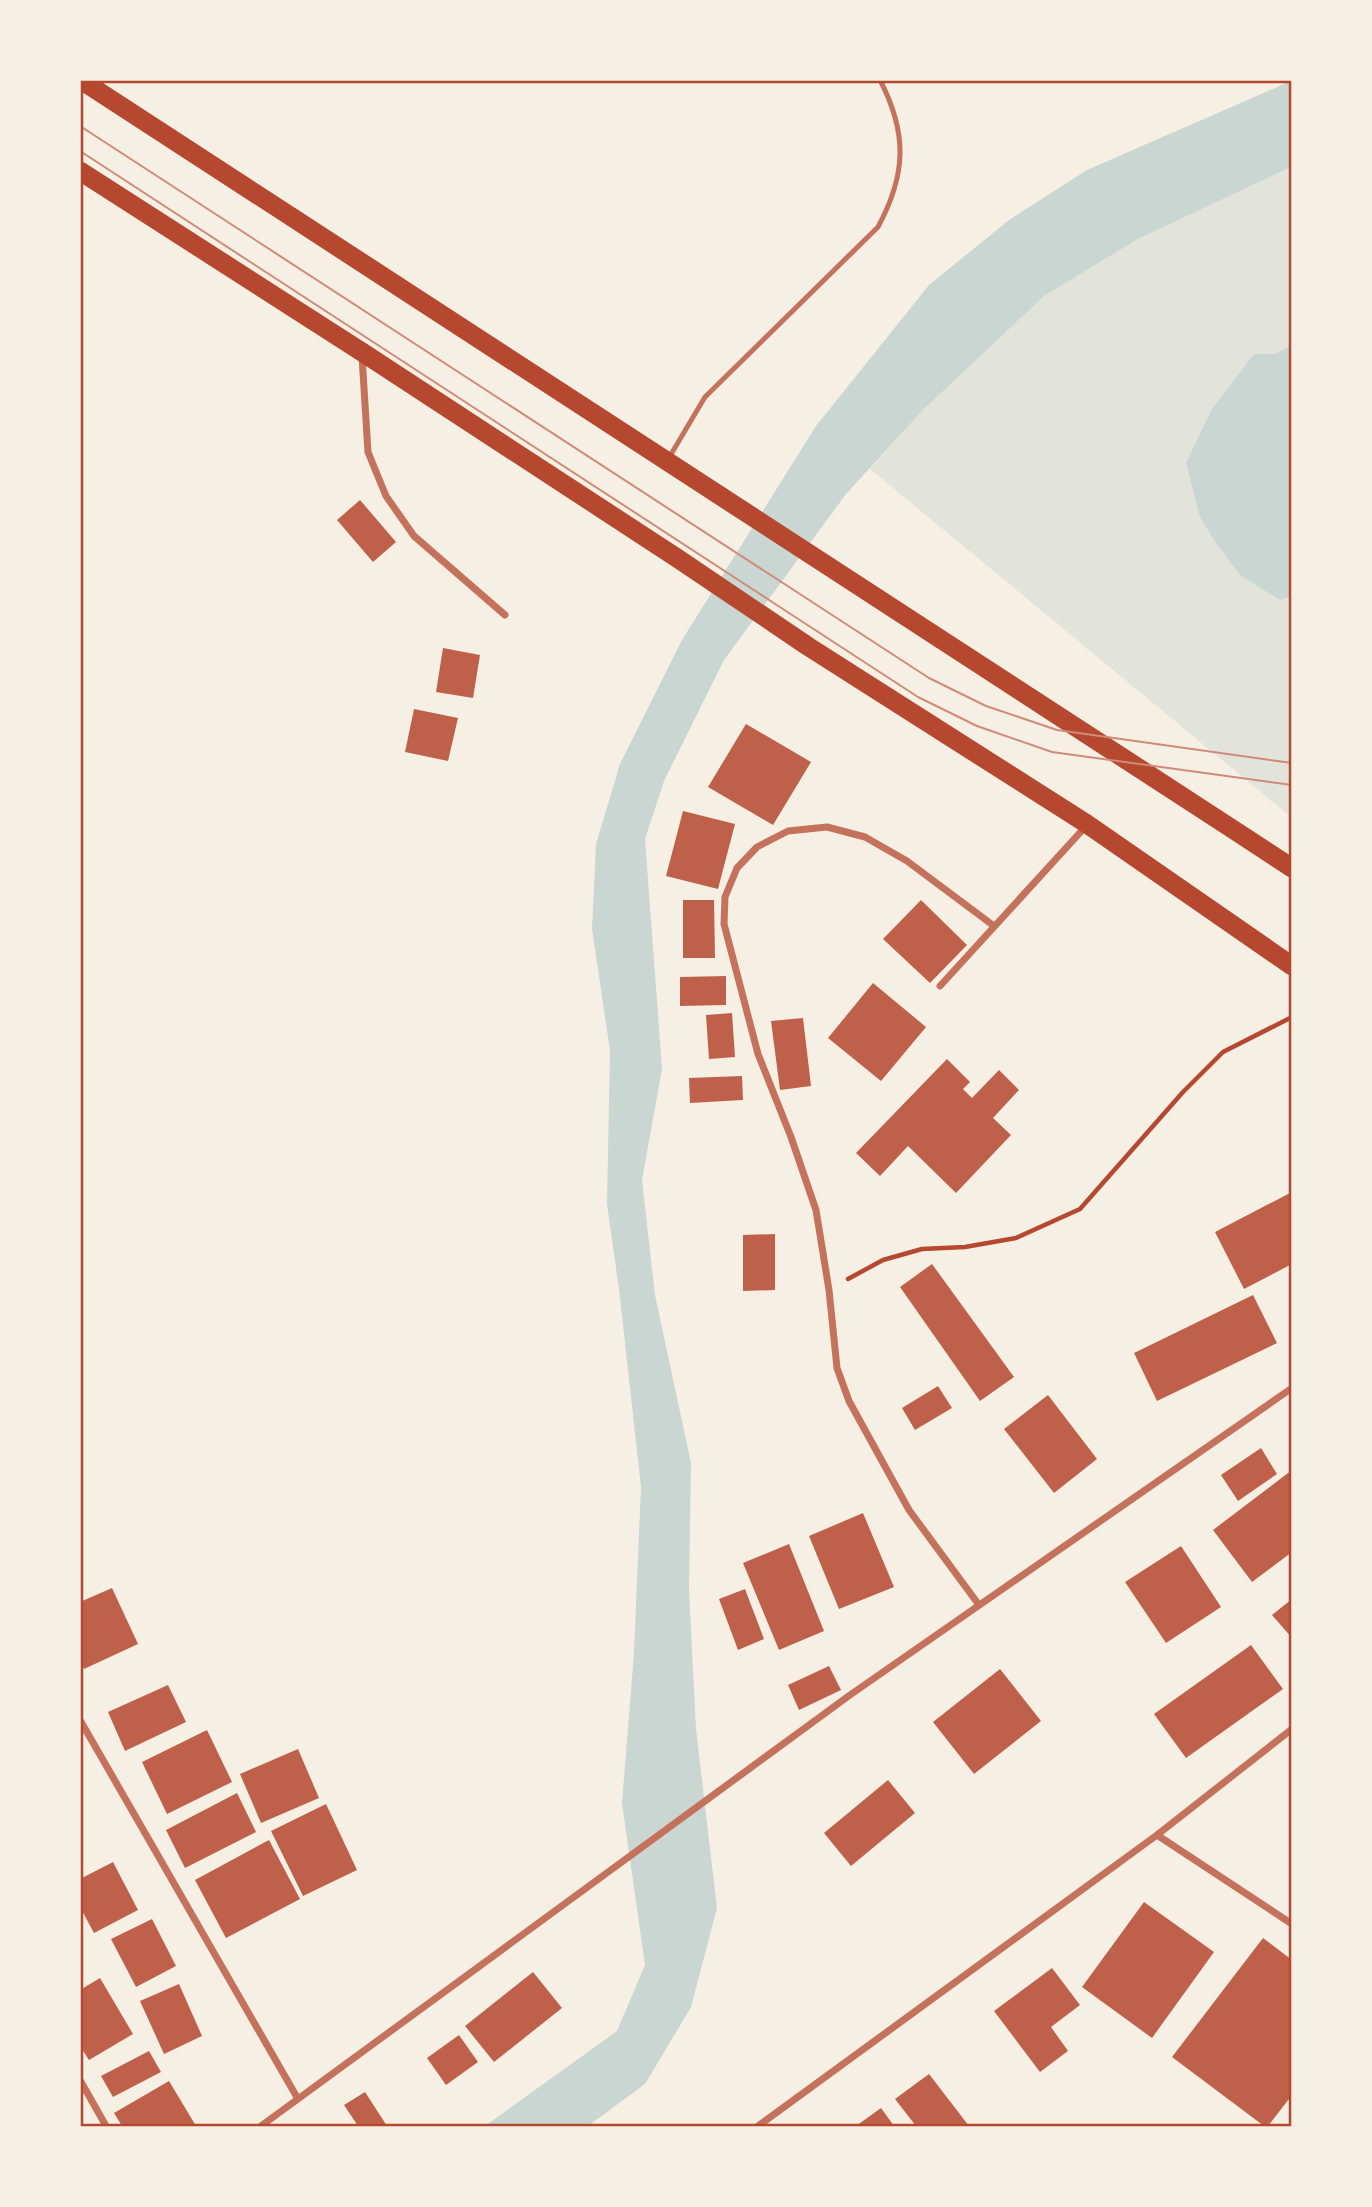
<svg xmlns="http://www.w3.org/2000/svg" width="1372" height="2207" font-family="'Golos Text',sans-serif">
<style>
.green{fill:#e2e4dc}
.water{fill:#c9d6d2}
.building{fill:#bf614a}
.lines{fill:none;stroke-linecap:round;stroke-linejoin:round}
.path{stroke:#b5482f;stroke-width:4.5}
.service{stroke:#c5725c;stroke-width:5}
.minor{stroke:#c5725c;stroke-width:7}
.trunk{stroke:#b5482f;stroke-width:19}
.tram{stroke:#cf8b77;stroke-width:2}
.neatline{fill:none;stroke:#b5482f;stroke-width:2.5}
</style>
<rect width="100%" height="100%" fill="#f6efe4"/>
<path class="green" d="M 1291,167 L 1291,817 L 870,469 L 924,409 L 1043,296 L 1138,239 Z"/>
<path class="water" d="M 1291,81 L 1291,167 L 1138,239 L 1044,296 L 924,409 L 846,494 L 724,660 L 664,781 L 645,839 L 662,1069 L 642,1180 L 655,1295 L 691,1463 L 689,1590 L 696,1729 L 717,1908 L 691,2007 L 645,2084 L 588,2126 L 485,2126 L 617,2031 L 645,1965 L 622,1803 L 634,1653 L 641,1487 L 619,1289 L 607,1204 L 610,1050 L 592,929 L 596,844 L 620,764 L 682,640 L 816,426 L 929,285 L 1009,220 L 1087,170 Z
M 1291,346 L 1292,596 L 1280,600 L 1240,575 L 1215,542 L 1200,517 L 1186,463 L 1212,409 L 1254,354 L 1275,354 Z"/>
<path class="building" d="M 360,500 L 396,542 L 373,562 L 337,520 Z
M 443,648 L 480,655 L 473,698 L 436,692 Z
M 414,709 L 458,718 L 448,761 L 405,752 Z
M 746,724 L 811,762 L 773,825 L 708,787 Z
M 683,811 L 735,824 L 718,889 L 666,876 Z
M 683,900 L 714,900 L 715,958 L 683,958 Z
M 921,900 L 967,945 L 930,983 L 883,939 Z
M 726,976 L 726,1005 L 680,1006 L 680,977 Z
M 873,983 L 926,1027 L 881,1081 L 828,1038 Z
M 732,1013 L 735,1057 L 709,1059 L 706,1015 Z
M 803,1018 L 811,1086 L 780,1090 L 771,1021 Z
M 947,1059 L 970,1082 L 963,1089 L 972,1098 L 999,1070 L 1019,1090 L 993,1118 L 1011,1135 L 956,1193 L 908,1146 L 880,1176 L 856,1153 Z
M 742,1076 L 743,1100 L 690,1103 L 689,1078 Z
M 1290,1193 L 1292,1264 L 1244,1289 L 1215,1232 Z
M 775,1234 L 775,1290 L 743,1291 L 743,1235 Z
M 932,1264 L 1014,1377 L 980,1401 L 900,1287 Z
M 1253,1295 L 1277,1343 L 1157,1401 L 1134,1353 Z
M 938,1386 L 952,1408 L 915,1430 L 902,1408 Z
M 1048,1395 L 1097,1459 L 1054,1493 L 1004,1429 Z
M 1261,1448 L 1277,1474 L 1238,1501 L 1221,1475 Z
M 1292,1470 L 1292,1552 L 1252,1582 L 1213,1530 Z
M 863,1513 L 894,1587 L 839,1609 L 809,1536 Z
M 789,1544 L 824,1631 L 779,1650 L 743,1563 Z
M 1181,1546 L 1221,1607 L 1166,1643 L 1125,1582 Z
M 112,1588 L 138,1644 L 84,1669 L 80,1661 L 80,1602 Z
M 745,1589 L 764,1639 L 738,1650 L 719,1599 Z
M 1292,1599 L 1292,1638 L 1272,1615 Z
M 1251,1645 L 1283,1689 L 1186,1758 L 1154,1714 Z
M 829,1666 L 841,1690 L 799,1710 L 788,1685 Z
M 1000,1669 L 1041,1721 L 974,1774 L 933,1722 Z
M 168,1685 L 186,1722 L 125,1751 L 108,1712 Z
M 207,1730 L 232,1782 L 167,1814 L 142,1762 Z
M 298,1749 L 319,1798 L 261,1823 L 240,1774 Z
M 888,1780 L 915,1813 L 851,1866 L 824,1833 Z
M 237,1793 L 256,1832 L 185,1868 L 166,1830 Z
M 326,1804 L 357,1870 L 303,1896 L 271,1831 Z
M 269,1840 L 300,1899 L 226,1938 L 195,1880 Z
M 113,1862 L 138,1910 L 94,1933 L 80,1907 L 80,1879 Z
M 1144,1902 L 1214,1952 L 1152,2038 L 1082,1987 Z
M 152,1919 L 176,1966 L 136,1987 L 111,1939 Z
M 1263,1938 L 1292,1960 L 1292,2095 L 1268,2126 L 1264,2126 L 1172,2057 Z
M 1052,1968 L 1080,2005 L 1051,2027 L 1068,2051 L 1040,2072 L 994,2011 Z
M 533,1972 L 562,2008 L 494,2062 L 465,2026 Z
M 100,1978 L 133,2034 L 89,2060 L 80,2046 L 80,1990 Z
M 179,1984 L 202,2036 L 164,2054 L 140,2001 Z
M 459,2035 L 478,2062 L 446,2085 L 427,2058 Z
M 149,2051 L 161,2072 L 113,2097 L 101,2076 Z
M 929,2074 L 969,2126 L 916,2126 L 895,2099 Z
M 169,2081 L 196,2126 L 122,2126 L 114,2113 Z
M 365,2092 L 387,2126 L 358,2126 L 344,2105 Z
M 881,2108 L 894,2126 L 856,2126 Z"/>
<g class="lines">
<path class="path" d="M 848,1279 L 883,1260 L 922,1249 L 965,1247 L 1016,1238 L 1080,1209 L 1183,1092 L 1223,1052 L 1292,1017"/>
<path class="service" d="M 670,456 L 705,397 L 878,227 C 906,175 908,134 880,80"/>
<path class="minor" d="M 362,356 L 368,452 L 386,496 L 414,536 L 505,615
M 940,986 L 1087,825
M 979,1605 L 909,1510 L 849,1401 L 837,1368 L 829,1290 L 816,1210 L 791,1137 L 758,1054 L 724,924 L 725,897 L 737,868 L 757,847 L 788,831 L 827,827 L 865,837 L 907,861 L 994,926
M 80,1720 L 298,2099
M 1157,1835 L 1292,1924
M 80,2080 L 106,2126
M 261,2126 L 850,1695 L 1292,1388
M 758,2126 L 1157,1835 L 1292,1729"/>
<path class="trunk" d="M 81,80 C 484,343 889,604 1292,868
M 80,171 L 362,352 L 677,558 L 809,647 L 1087,824 L 1292,966"/>
<path class="tram" d="M 80,126 L 929,678 L 986,706 L 1057,730 L 1292,763
M 80,151 L 918,697 L 977,726 L 1052,752 L 1292,785"/>
</g>
<rect width="1372" height="2207" fill="none" stroke="#f6efe4" stroke-width="164"/>
<rect x="82" y="82" width="1208" height="2043" class="neatline"/>
</svg>
